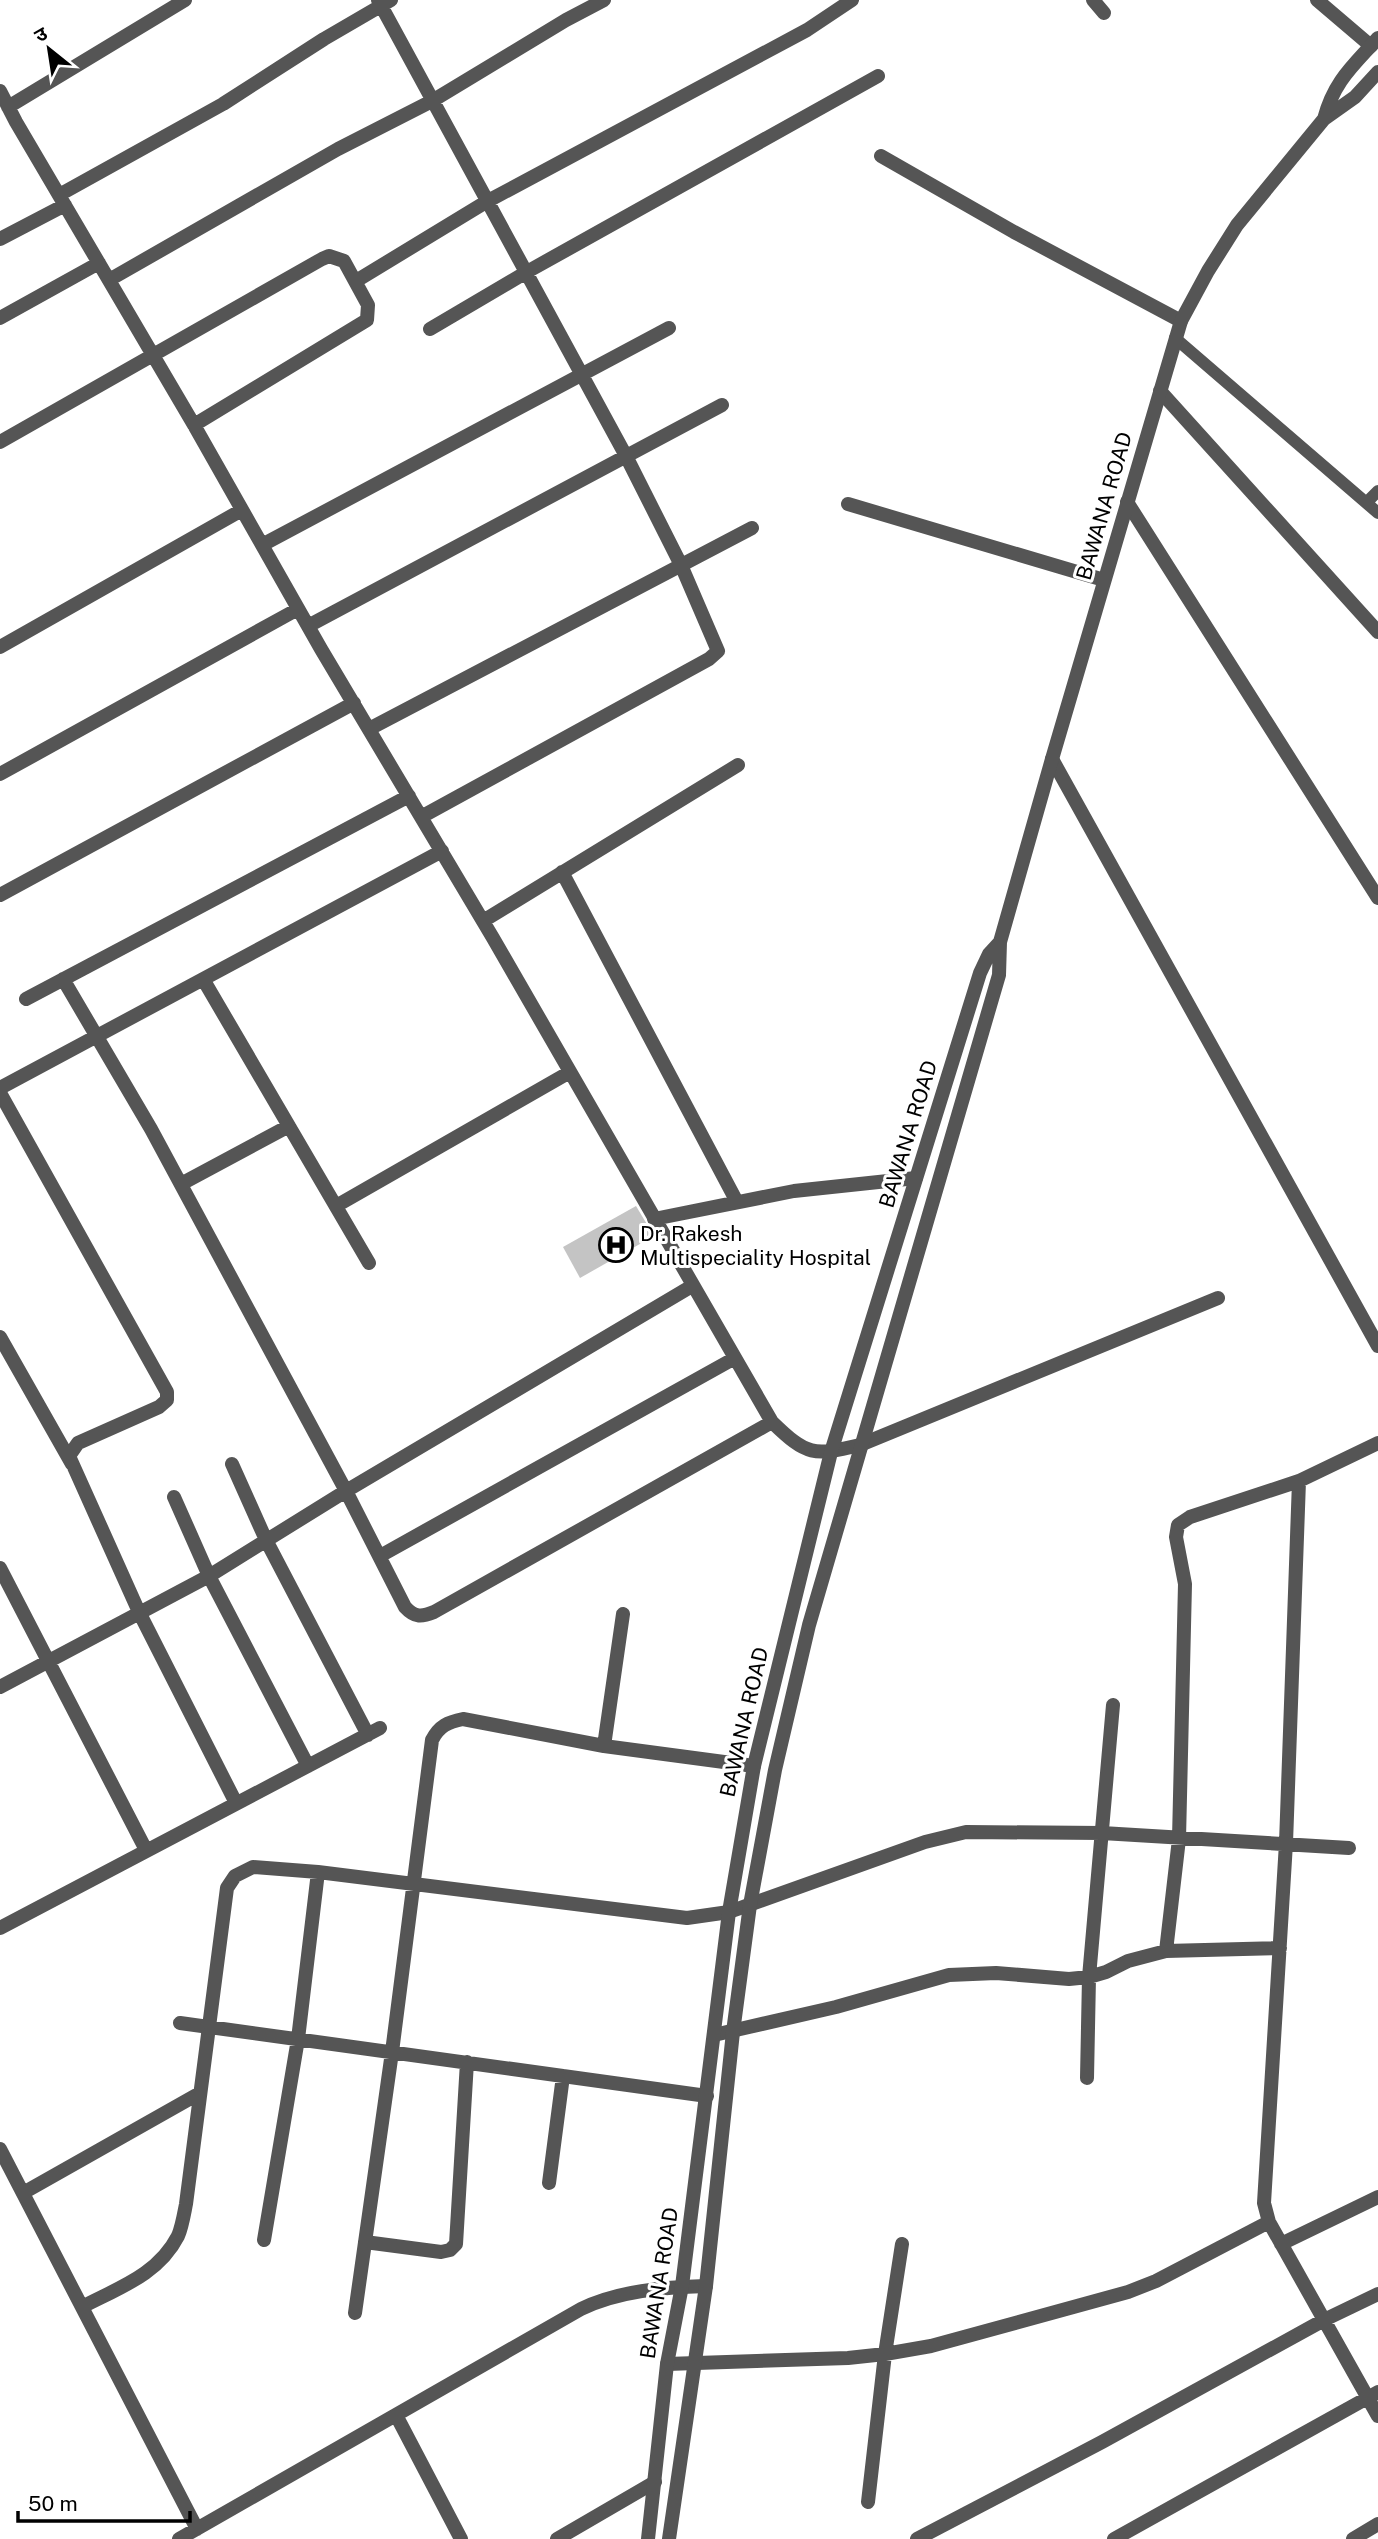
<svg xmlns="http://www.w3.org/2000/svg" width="1378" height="2539" font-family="'Public Sans','Noto Sans Devanagari',sans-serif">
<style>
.building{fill:#c4c4c4}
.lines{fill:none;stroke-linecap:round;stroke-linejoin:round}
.service{stroke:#555;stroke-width:12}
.minor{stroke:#555;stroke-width:14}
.tertiary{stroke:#555;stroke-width:14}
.labels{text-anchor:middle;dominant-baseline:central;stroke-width:6;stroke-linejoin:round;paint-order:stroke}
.street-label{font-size:21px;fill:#000;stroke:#fff}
.poi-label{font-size:21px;fill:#000;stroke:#fff;text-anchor:start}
</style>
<rect width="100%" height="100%" fill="#fff"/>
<path class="building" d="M 636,1206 L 654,1236 L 580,1278 L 563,1247 Z"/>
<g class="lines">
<path class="service" d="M 1175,338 L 1378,513
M 1367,502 L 1378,491"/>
<path class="minor" d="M 378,0 L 626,456 L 681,565 L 718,651 L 709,659 L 421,817
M 1093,0 L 1104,13
M 1317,0 L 1371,46
M 0,91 L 16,122 L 194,425 L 321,649 L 493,938 L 772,1422 C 807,1456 813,1456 860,1445 L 1218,1298
M 8,107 L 185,0
M 881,156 L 1014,232 L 1181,321
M 59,195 L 223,104 L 324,39 L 391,0
M 0,239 L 65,205
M 109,280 L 338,149 L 432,101 L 566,20 L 604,0
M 356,281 L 486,202 L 807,30 L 852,0
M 0,318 L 99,263
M 430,329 L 525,273 L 878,76
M 1160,391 L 1378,632
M 0,442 L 322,259 L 329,256 L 344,261 L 368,305 L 367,320 L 194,425
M 1127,502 L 1378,898
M 848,504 L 1104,580
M 262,545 L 669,328
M 308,626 L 722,405
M 0,647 L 242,510
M 369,729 L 752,528
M 1052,759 L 1378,1346
M 0,774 L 298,609
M 562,872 L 737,1202
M 0,895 L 354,703
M 483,921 L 738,765
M 203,979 L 369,1263
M 26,999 L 409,796
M 0,1088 L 442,851
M 0,1093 L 167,1392 L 167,1400 L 159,1407 L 78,1443 L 69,1456 L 139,1612 L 236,1803
M 181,1184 L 289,1126
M 336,1206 L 570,1072
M 654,1219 L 794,1191 L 916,1178
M 692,1286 L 346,1491 L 405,1607 C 415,1618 422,1617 434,1612 L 772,1422
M 0,1337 L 72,1464
M 232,1464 L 266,1540 L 368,1735
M 1299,1481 L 1286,1843 L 1264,2203 L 1269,2222 L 1378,2416
M 174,1497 L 209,1576 L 308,1766
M 380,1556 L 735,1358
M 0,1568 L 146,1850
M 0,1687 L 209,1576 L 346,1491 L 151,1129 L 63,979
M 604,1746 L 623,1614
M 0,1928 L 380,1728
M 1166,1951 L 1179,1839 L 1185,1584 L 1176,1537 L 1178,1525 L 1190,1517 L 1299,1481 L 1378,1443
M 180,2023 L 707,2096
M 714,2035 L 836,2007 L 949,1975 L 996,1973 L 1069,1979 L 1089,1977 L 1106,1972 L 1128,1961 L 1166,1951 L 1280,1948
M 1087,2078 L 1089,1977 L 1113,1705
M 0,2149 L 197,2529
M 549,2183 L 563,2076
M 23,2193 L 200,2093
M 264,2240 L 298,2039 L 318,1872
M 365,2242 L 441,2252 L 450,2250 L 456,2244 L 467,2062
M 1281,2244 L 1378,2197
M 82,2307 C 118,2288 158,2275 178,2236 C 182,2227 184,2214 186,2204 L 227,1888 L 235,1876 L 253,1867 L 318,1872 L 687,1918 L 729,1912 L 925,1842 L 966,1832 L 1102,1833 L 1349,1848
M 355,2313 L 392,2052 L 432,1740 C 439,1726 448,1722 463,1719 L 604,1746 L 754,1766
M 667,2364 L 848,2358 L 885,2354 L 931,2346 L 1128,2292 L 1156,2281 L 1269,2222
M 396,2415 L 461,2539
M 868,2502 L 885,2354 L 902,2244
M 179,2539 L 581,2309 C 618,2291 664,2287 706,2286
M 557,2539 L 655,2482
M 917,2539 L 1102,2442 L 1324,2320 L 1378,2294
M 1114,2539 L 1378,2392
M 1353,2539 L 1378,2524"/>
<path class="tertiary" d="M 1324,119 C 1334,81 1353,66 1378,38
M 648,2539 L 667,2364 L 682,2286 L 729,1912 L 754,1766 L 831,1452 L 980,973 L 989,954 L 1000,942
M 669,2539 L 706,2286 L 733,2032 L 750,1905 L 775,1770 L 809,1625 L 999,975 L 1000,942 L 1052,759 L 1181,321 L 1208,271 L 1237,225 L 1324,119 L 1355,97 L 1378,72"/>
</g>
<defs>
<g id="hospital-ring" transform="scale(1.75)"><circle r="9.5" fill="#fff" stroke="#000" stroke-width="1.5"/><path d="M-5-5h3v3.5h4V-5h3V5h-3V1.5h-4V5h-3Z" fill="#000"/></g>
</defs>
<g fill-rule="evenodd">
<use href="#hospital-ring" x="616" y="1245"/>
</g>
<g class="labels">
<g class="street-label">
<text transform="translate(1104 506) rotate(-74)">BAWANA ROAD</text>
<text transform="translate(908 1134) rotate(-73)">BAWANA ROAD</text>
<text transform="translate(744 1722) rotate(-77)">BAWANA ROAD</text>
<text transform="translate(659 2283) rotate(-81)">BAWANA ROAD</text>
</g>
<g class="poi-label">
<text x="640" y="1233">Dr. Rakesh<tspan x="640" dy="24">Multispeciality Hospital</tspan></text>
</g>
</g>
<g transform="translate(49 49) rotate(330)" stroke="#ffffff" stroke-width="5" paint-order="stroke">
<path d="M0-5L12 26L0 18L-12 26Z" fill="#000000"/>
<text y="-10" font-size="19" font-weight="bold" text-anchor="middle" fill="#000000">उ</text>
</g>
<path d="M18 2511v10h172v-10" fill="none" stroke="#000000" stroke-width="3.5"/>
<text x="28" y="2511" font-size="21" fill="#000000" stroke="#ffffff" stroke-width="5" paint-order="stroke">50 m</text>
</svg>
